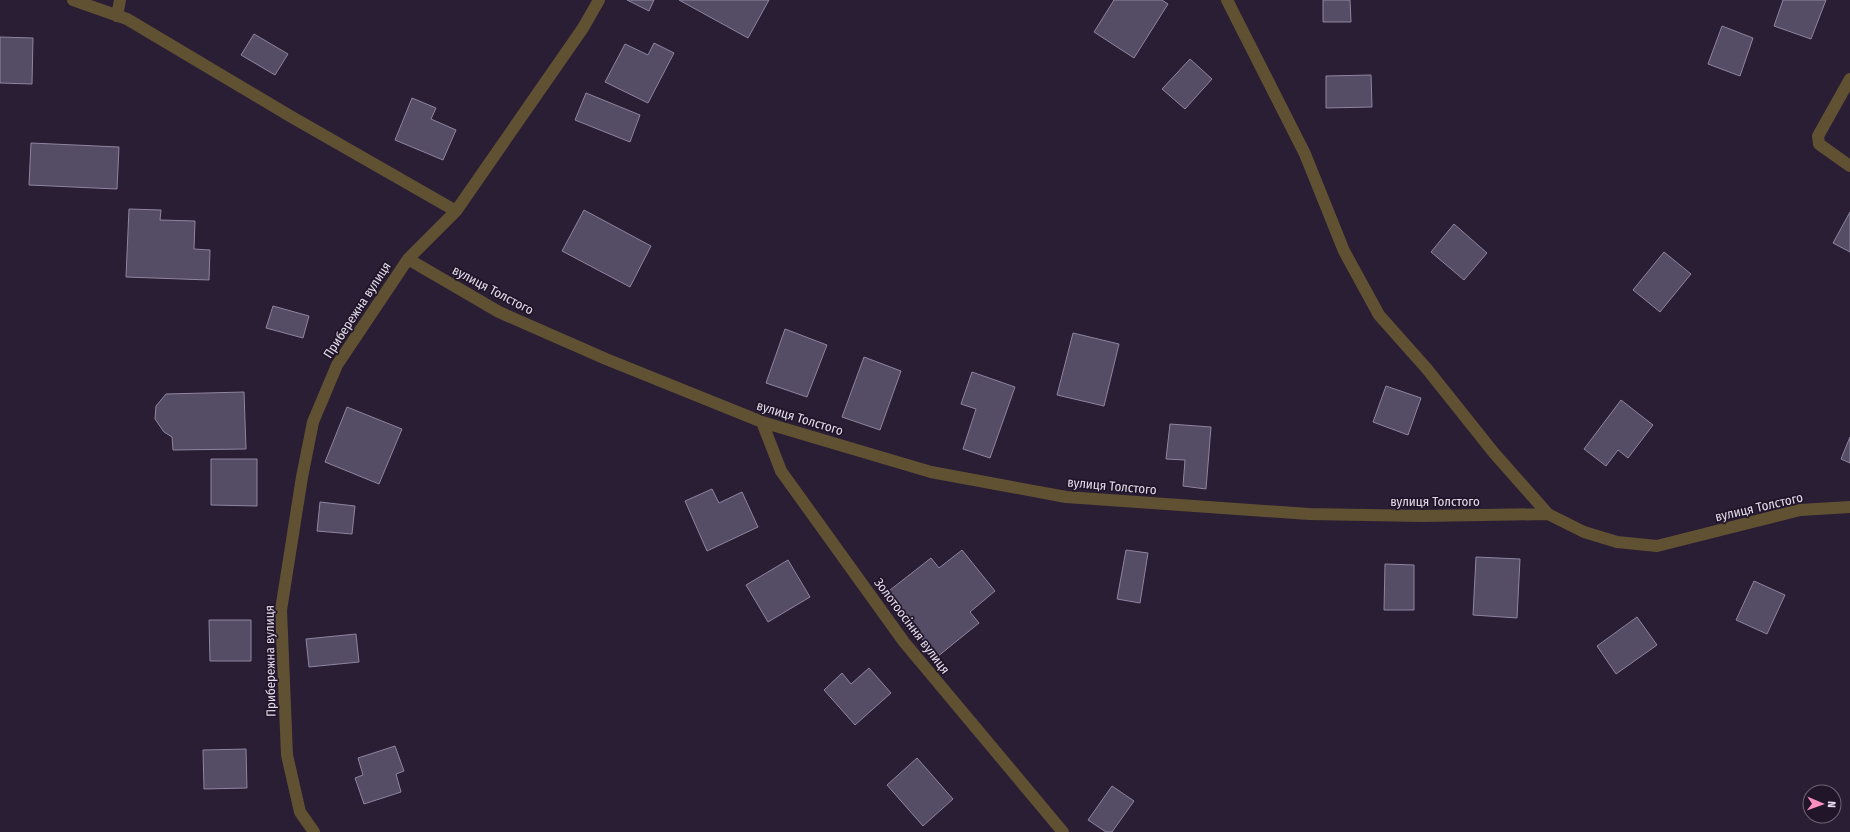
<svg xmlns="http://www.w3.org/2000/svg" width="1850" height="832" font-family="'Fira Sans Condensed',sans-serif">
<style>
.building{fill:#554c65;stroke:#8f85a1}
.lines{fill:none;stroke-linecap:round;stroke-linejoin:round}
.minor{stroke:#615133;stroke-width:12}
.labels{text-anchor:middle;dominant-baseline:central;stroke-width:3.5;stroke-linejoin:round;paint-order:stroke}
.street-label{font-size:13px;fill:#e3dbea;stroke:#201529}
</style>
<rect width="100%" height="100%" fill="#2a1e34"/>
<path class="building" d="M 627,0 L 654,0 L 649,11 Z
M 679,0 L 769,0 L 748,38 Z
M 1114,0 L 1162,0 L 1168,4 L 1134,58 L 1094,32 Z
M 1323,0 L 1350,0 L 1351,22 L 1323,22 Z
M 1783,0 L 1826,0 L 1811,39 L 1774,26 Z
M 1722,26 L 1753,38 L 1740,76 L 1708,64 Z
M 254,34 L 288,54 L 275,75 L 241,55 Z
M 0,37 L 33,38 L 32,84 L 0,83 Z
M 654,43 L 674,53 L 648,103 L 605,82 L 625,44 L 648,55 Z
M 1190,59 L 1212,79 L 1185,109 L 1162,89 Z
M 1371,75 L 1372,107 L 1326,108 L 1326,76 Z
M 586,93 L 640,115 L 630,142 L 575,120 Z
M 412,98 L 436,108 L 431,119 L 456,130 L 443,160 L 395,140 Z
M 31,143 L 119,147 L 117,189 L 29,185 Z
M 129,209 L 161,210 L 160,220 L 195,221 L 194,249 L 210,250 L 209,280 L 126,277 Z
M 584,210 L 651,246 L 630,287 L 562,251 Z
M 1850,212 L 1850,252 L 1833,243 Z
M 1454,224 L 1487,253 L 1464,280 L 1431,252 Z
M 1664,252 L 1691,274 L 1660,312 L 1633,290 Z
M 273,306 L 309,316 L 303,338 L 266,328 Z
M 785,329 L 827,345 L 807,397 L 766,383 Z
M 1073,333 L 1119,344 L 1104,406 L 1057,395 Z
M 864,357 L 901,371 L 880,430 L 842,417 Z
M 972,372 L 1015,387 L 990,458 L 963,449 L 976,409 L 961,404 Z
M 1386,386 L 1421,398 L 1408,435 L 1373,422 Z
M 244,392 L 246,449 L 173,450 L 172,437 L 164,432 L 155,419 L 156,406 L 166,394 Z
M 1621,400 L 1653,425 L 1628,458 L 1618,450 L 1606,466 L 1584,449 Z
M 347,407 L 402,429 L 379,484 L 325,462 Z
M 1170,424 L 1211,427 L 1206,489 L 1183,486 L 1185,460 L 1166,459 Z
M 1850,437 L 1850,463 L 1841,459 Z
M 211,459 L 257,459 L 257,506 L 211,505 Z
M 712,489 L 719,503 L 742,492 L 758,527 L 707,551 L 685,501 Z
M 320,502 L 355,506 L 352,534 L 317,531 Z
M 962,550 L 995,591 L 970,612 L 979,623 L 937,657 L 885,594 L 931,558 L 939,568 Z
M 1126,550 L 1148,553 L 1140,603 L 1117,599 Z
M 1476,557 L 1520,559 L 1517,618 L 1473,615 Z
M 788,560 L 810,597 L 768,622 L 746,585 Z
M 1385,564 L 1414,565 L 1414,610 L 1384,610 Z
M 1754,581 L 1785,595 L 1767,634 L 1736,620 Z
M 1637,617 L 1657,645 L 1616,674 L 1597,646 Z
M 209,620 L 251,620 L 251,661 L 210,661 Z
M 356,634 L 359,662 L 309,667 L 306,639 Z
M 869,668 L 891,693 L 855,725 L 824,690 L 842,673 L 851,684 Z
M 395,746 L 404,771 L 396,774 L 401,792 L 364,804 L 355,778 L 363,775 L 358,758 Z
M 246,749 L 247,788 L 204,789 L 203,750 Z
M 917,758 L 953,799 L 923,826 L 887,785 Z
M 1112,786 L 1134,801 L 1112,832 L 1106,832 L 1088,820 Z"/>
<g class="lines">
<path class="minor" d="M 73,0 L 127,19 L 290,116 L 456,211
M 1227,0 L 1305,154 L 1344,251 L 1379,315 L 1427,369 L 1494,453 L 1548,514
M 117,16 L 120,0
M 1850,79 L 1818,136 L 1819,144 L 1850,166
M 408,259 L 499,312 L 606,359 L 762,422 L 931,472 L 1066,497 L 1309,514 L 1423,516 L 1548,514 L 1584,532 L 1617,542 L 1657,546 L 1800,510 L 1850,507
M 762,422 L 781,471 L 904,642 L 1063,832
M 314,832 L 300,812 L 287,755 L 281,610 L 302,477 L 313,422 L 337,365 L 408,259 L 456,211 L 583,28 L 599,0"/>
</g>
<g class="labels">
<g class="street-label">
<text transform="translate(493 290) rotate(28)">вулиця Толстого</text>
<text transform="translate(357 310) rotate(-57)">Прибережна вулиця</text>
<text transform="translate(800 418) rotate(17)">вулиця Толстого</text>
<text transform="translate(1112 486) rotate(5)">вулиця Толстого</text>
<text x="1435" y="501">вулиця Толстого</text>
<text transform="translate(1759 507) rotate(-13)">вулиця Толстого</text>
<text transform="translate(912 626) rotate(53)">Золотоосіння вулиця</text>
<text transform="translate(270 661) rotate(-91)">Прибережна вулиця</text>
</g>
</g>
<g transform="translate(1822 804) rotate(92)"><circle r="19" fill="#201529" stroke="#6e6476"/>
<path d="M0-3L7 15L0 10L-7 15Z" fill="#fd8ec0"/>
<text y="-6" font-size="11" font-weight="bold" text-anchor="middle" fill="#e3dbea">N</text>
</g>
</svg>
